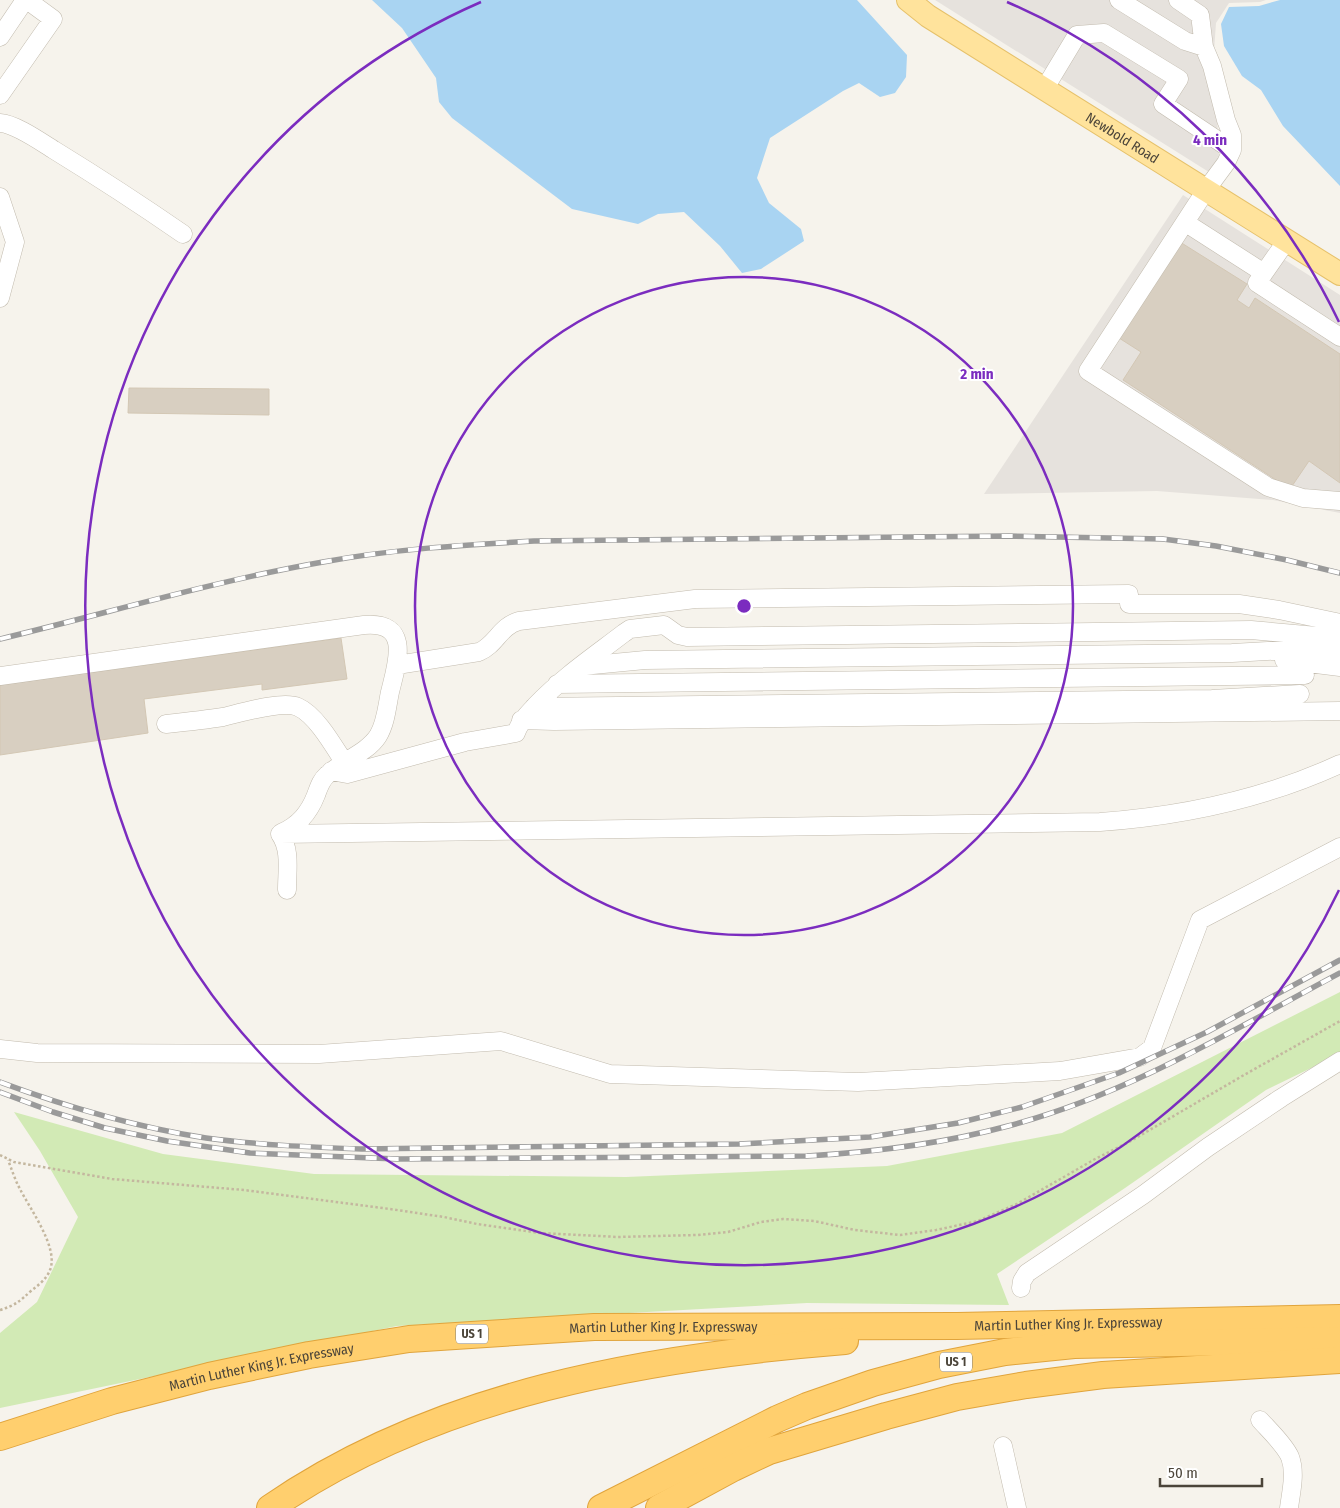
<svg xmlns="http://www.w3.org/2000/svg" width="1340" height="1508" font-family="'Fira Sans Condensed',sans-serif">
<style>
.industrial{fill:#e6e2dd}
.green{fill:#d2eab5}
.water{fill:#a9d4f2}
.building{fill:#d8cfc1;stroke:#d3c7b4}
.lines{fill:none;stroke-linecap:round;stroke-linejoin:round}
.minor-casing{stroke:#c2bbae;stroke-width:19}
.major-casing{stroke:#e6c16a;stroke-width:24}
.highway-casing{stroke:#e0a43c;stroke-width:28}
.path{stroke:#c4b79f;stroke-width:2.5;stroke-dasharray:2.5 2.5;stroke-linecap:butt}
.minor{stroke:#fff;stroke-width:18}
.major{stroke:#ffe39c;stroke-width:22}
.highway{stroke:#ffcf6e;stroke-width:26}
.rail-casing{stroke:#9a9a9a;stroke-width:5.5}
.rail{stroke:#fff;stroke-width:4;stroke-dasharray:11;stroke-linecap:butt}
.ring{fill:none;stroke:#7b2cbf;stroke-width:2.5}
.labels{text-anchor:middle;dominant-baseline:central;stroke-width:4;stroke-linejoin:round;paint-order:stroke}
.shield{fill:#fff;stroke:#817c74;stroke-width:1}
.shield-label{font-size:12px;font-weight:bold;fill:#4b4439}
.street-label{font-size:14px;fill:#4b4439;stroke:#fff}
.centre{fill:#7b2cbf;stroke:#fff;stroke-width:2.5}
.ring-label{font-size:15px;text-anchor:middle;font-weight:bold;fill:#7b2cbf;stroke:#fff;stroke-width:4;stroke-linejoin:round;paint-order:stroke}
</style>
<rect width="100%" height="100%" fill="#f6f3ec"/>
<path class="industrial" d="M 935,0 L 1266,0 L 1260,2 L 1229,3 L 1216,23 L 1214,51 L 1220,179 Z
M 1183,195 L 1340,295 L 1340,513 L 1273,500 L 1157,491 L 984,494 Z"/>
<path class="green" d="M 1340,992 L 1340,1054 L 1266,1090 L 1125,1188 L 997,1274 L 1009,1305 L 807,1303 L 397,1326 L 0,1408 L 0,1333 L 37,1302 L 78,1217 L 40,1151 L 14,1112 L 163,1154 L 314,1174 L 626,1177 L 887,1166 L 1062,1133 Z"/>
<path class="water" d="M 372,0 L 857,0 L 907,55 L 906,77 L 895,93 L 880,97 L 859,83 L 843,91 L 770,138 L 757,178 L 769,203 L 801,229 L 804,241 L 761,269 L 742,273 L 720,246 L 684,212 L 658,214 L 638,224 L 572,209 L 452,118 L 439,102 L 436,78 L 402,28 Z
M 1280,0 L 1340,0 L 1340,186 L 1283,126 L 1261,90 L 1242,76 L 1224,46 L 1221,24 L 1229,7 L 1259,6 Z"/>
<path class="building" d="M 1180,242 L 1247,284 L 1237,300 L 1249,308 L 1255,298 L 1340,354 L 1340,483 L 1309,461 L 1290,489 L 1123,380 L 1141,352 L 1119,338 Z
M 129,388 L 269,389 L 269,415 L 128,413 Z
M 341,638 L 347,679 L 262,690 L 262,684 L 144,699 L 148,733 L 0,755 L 0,685 Z"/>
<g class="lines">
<g class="minor-casing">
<path id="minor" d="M 1119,0 L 1185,41 L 1204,47
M 1178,0 L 1200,15 L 1204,47 L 1212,66 L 1226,120 L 1232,135 L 1232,150 L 1226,163 L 1206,190 L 1088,371 L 1268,487 L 1303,498 L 1340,501
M 0,37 L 25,0
M 1045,88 L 1077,35 L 1104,33 L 1179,79 L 1163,104 L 1232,150
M 0,95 L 53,19 L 27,0
M 0,123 C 16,124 41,142 54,150 C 98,177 141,205 183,234
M 0,197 L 15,242 L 0,298
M 1186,223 L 1264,273
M 1287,240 L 1257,283 L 1340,337
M 1284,660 L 1340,667
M 397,665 L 479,652 C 496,645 500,626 519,621 L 695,599 L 1129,594 L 1129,604 L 1239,604 L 1279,610 L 1340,623
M 582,666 L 645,660 L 1232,653 L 1288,650 L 1340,654
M 0,676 L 364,625 C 412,621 397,663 390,692 C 387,706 386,723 378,736 C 367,753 342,761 327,775 C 321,780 319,787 316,795 C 309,813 299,825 281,833
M 557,684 L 1305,675
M 534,707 L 1212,699 L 1300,694
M 521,720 L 554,721 L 1340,711
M 166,724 C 185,722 204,720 223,717 C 240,713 283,700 298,707 C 316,715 333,745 344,762
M 331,771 L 347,774 L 465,742 L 516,733 C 520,721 528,714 536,705 C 563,677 594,656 624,633 L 630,629 L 664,625 L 678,635 L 687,637 L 1251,630 L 1340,638
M 280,834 L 1100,822 C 1183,816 1264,799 1340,764
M 280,834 C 291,850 287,870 287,890
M 0,1049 L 37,1053 L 319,1054 L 501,1041 L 610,1074 L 858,1082 L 1060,1071 L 1140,1057 L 1152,1048 L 1200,920 L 1340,847
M 1021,1288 L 1022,1281 L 1027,1273 L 1143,1195 L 1208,1147 L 1281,1098 L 1340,1061
M 1260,1420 C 1269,1430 1285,1445 1290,1457 C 1296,1473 1291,1492 1289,1508
M 1003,1446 L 1017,1508"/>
</g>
<g class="major-casing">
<g id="major">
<path id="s1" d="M 908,0 L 928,16 L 1340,274"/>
</g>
</g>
<g class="highway-casing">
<g id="highway">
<path id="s2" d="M 0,1437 L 112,1401 L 209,1376 L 309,1355 L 409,1339 L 594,1327 L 957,1326 L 1340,1318"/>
<path d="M 270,1508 C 437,1393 646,1357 845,1341"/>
<path d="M 601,1508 L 777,1419 L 807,1406 L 873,1383 L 939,1365 L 1005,1352 L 1074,1345 L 1340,1340"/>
<path d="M 659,1508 L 733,1468 L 769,1451 L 886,1416 L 957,1397 L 1026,1385 L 1103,1375 L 1340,1360"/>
</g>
</g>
<path class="path" d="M 0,1155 L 14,1162 L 112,1179 L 244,1190 L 390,1209 L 444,1217 L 477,1224 L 540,1233 L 618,1237 L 698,1235 L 728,1232 L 761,1222 L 783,1219 L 814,1221 L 855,1230 L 900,1235 L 936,1230 L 978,1221 L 1017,1204 L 1095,1159 L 1129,1142 L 1244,1075 L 1340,1021
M 0,1310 C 16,1305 20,1301 32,1290 C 39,1285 47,1278 50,1270 C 59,1248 30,1209 20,1189 C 15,1180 12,1170 8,1160"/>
<use href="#minor" class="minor"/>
<use href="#major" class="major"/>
<use href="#highway" class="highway"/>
<g class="rail-casing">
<path id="rail" d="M 0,639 C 108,613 214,581 323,562 C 393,549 463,545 534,541 L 1009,536 L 1163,539 L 1216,546 L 1287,560 L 1340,573
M 0,1082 C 67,1107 136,1127 206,1138 C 258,1145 310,1147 362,1149 L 739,1144 L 870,1137 L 958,1123 L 1022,1107 L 1119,1073 L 1207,1032 L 1340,960
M 0,1092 L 53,1112 L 105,1128 L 167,1141 L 250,1153 L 397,1159 L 807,1156 C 875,1152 942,1144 1008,1126 C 1127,1095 1233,1030 1340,973"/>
</g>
<use href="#rail" class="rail"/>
</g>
<g class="ring">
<circle cx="744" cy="606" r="329"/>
<path d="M1339 890A659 659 0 1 1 481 2M1007 2A659 659 0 0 1 1339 322"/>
</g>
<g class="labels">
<g class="shield">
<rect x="456" y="1324.5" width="32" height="19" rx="4"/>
<rect x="940" y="1352.5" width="32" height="19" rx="4"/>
</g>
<g class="shield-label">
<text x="472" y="1334">US 1</text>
<text x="956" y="1362">US 1</text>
</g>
<g class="street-label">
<text stroke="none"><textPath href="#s1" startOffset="255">Newbold Road</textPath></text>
<text stroke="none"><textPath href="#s2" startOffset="1081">Martin Luther King Jr. Expressway</textPath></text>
<text stroke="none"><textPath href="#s2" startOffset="676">Martin Luther King Jr. Expressway</textPath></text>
<text stroke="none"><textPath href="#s2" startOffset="271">Martin Luther King Jr. Expressway</textPath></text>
</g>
</g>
<circle cx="744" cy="606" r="8" class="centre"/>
<g class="ring-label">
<text x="1210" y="145">4 min</text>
<text x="977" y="379">2 min</text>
</g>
<path d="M1160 1478v8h102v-8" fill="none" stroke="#4b4439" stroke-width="2.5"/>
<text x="1168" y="1478" font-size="15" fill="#4b4439" stroke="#ffffff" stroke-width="4" paint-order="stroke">50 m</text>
</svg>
